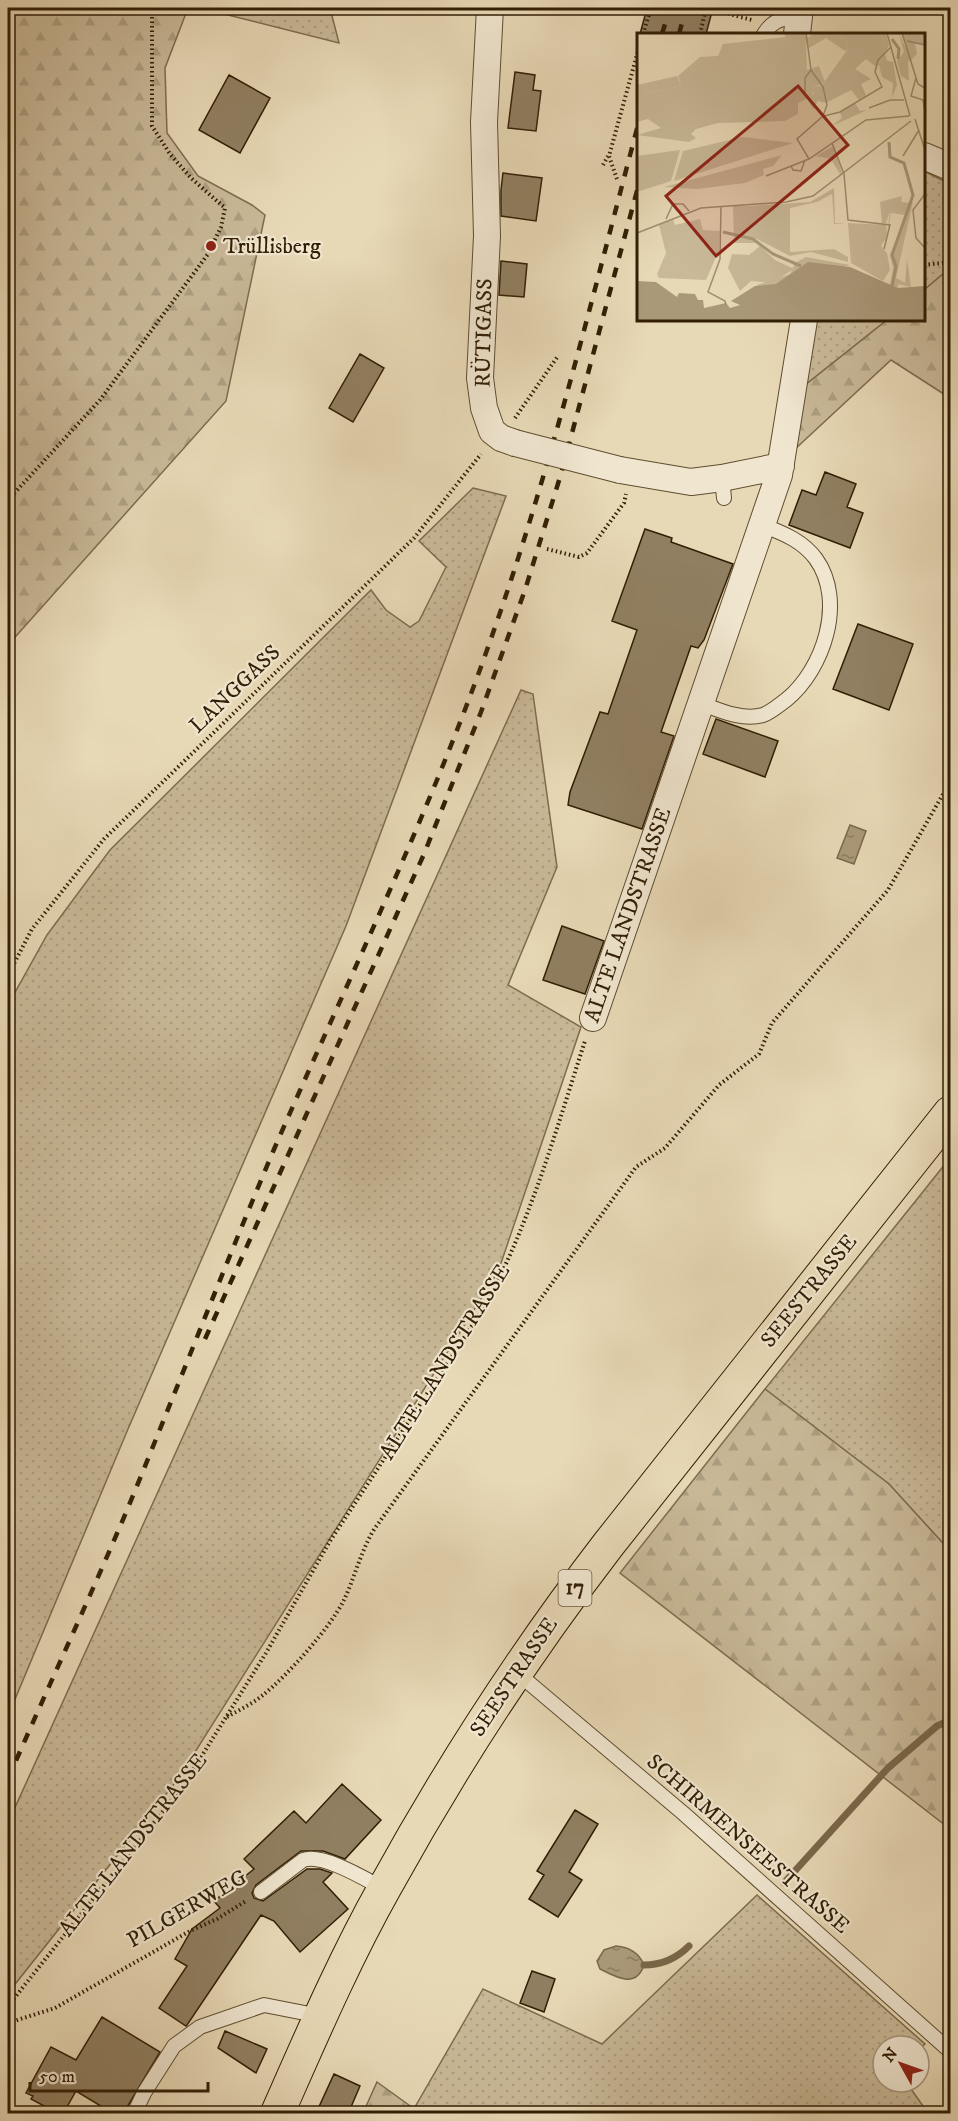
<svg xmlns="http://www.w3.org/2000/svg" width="958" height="2121" font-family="'IM FELL DW Pica',serif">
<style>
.grass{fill:url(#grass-dots);stroke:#7d6c4e;stroke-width:1.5}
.forest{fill:url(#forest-firs);stroke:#7d6c4e;stroke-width:1.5}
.water{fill:url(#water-ripples);stroke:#7a684a;stroke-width:1.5}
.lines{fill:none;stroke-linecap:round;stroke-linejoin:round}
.stream{stroke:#7a684a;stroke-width:7}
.building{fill:#907f61;stroke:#311e04;stroke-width:1.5}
.service-casing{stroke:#5f4d30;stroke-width:16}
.minor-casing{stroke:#5f4d30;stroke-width:28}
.primary-casing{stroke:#311e04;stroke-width:35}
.path{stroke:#311e04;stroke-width:4;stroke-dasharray:1.5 3;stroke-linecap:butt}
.service{stroke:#f0e6d0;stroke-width:14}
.minor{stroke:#f0e6d0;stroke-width:26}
.primary{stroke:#e8d9b6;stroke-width:33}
.rail{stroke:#311e04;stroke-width:4.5;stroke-dasharray:10 10;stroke-linecap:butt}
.minor-bridge-casing{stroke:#5f4d30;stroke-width:28;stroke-linecap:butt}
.minor-bridge{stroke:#f0e6d0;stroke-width:26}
.poi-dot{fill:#8f2418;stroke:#f0e6d0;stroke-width:2}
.labels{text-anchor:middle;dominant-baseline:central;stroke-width:4.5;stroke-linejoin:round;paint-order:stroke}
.shield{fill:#f0e6d0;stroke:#6a5a41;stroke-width:1.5}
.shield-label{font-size:21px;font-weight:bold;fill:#311e04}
.poi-label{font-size:22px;fill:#311e04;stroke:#f0e6d0;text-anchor:start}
.street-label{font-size:22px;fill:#311e04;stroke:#f0e6d0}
.inset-river{fill:none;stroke:#aa9979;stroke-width:3}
.inset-road{fill:none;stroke:#9f8e6f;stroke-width:1.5}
.view{fill:#8f2418;fill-opacity:0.15;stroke:#8f2418;stroke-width:3}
.inset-edge{fill:none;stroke:#311e04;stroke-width:3}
</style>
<defs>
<pattern id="grass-dots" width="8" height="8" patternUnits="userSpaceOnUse" patternTransform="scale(1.5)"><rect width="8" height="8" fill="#c9b998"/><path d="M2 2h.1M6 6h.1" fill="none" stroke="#ad9f81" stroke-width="1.8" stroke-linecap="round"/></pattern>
<pattern id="forest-firs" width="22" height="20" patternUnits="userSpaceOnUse" patternTransform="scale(1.5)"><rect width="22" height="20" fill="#c9b998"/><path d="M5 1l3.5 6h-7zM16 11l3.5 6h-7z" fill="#ad9f81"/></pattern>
<pattern id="water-ripples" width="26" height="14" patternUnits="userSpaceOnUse" patternTransform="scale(1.5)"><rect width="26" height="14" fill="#aa9979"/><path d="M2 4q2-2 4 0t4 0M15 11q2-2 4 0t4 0" fill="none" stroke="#8b7c61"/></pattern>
</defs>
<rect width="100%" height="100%" fill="#e8d9b6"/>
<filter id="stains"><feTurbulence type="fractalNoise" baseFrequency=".00333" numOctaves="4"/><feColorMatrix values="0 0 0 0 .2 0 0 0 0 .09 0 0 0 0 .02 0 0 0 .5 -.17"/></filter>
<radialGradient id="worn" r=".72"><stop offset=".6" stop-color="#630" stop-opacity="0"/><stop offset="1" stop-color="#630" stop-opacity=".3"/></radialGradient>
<path class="grass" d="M 200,8 L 330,8 L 339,43 Z
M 924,171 L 950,184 L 950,268 L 924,290 Z
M 815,320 L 887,320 L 804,386 Z
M 473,488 L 506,496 L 346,926 L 128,1429 L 8,1716 L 8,1005 L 47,935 L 110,850 L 371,590 L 386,610 L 410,627 L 419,621 L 446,567 L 419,541 Z
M 521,690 L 533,694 L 557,867 L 508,985 L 581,1027 L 498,1272 L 178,1779 L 8,1993 L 8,1823 Z
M 950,1158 L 950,1551 L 889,1484 L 765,1389 Z
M 757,1895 L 925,2044 L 919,2049 L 919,2046 L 883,2046 L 883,2082 L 906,2082 L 928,2113 L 411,2114 L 483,1989 L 602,2044 Z"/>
<path class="forest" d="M 8,8 L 188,8 L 165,68 L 167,133 L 198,176 L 252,205 L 265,215 L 226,401 L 8,645 Z
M 950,268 L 950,398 L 891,360 L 794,450 L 804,386 L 887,320 L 924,320 L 924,290 Z
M 765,1389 L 889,1484 L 950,1551 L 950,1829 L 620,1573 Z
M 377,2082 L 413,2108 L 411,2113 L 363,2113 Z"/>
<path class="water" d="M 850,825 L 866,831 L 854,864 L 837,858 Z
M 616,1946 C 629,1947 639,1953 644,1965 C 636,1989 616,1977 600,1969 L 597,1961 L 604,1950 Z"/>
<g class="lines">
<path class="stream" d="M 784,1883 L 888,1768 L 937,1726 L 950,1720
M 644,1965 C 662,1965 677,1958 689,1946"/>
</g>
<path class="building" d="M 647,8 L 713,8 L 706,34 L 640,34 Z
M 515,72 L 535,75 L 533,90 L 541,91 L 536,131 L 508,128 Z
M 229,75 L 270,98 L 240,153 L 199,130 Z
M 503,173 L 542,178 L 536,221 L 501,216 L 501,190 Z
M 501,261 L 527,264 L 524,297 L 499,295 Z
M 360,354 L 384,368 L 353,422 L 329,408 Z
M 825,472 L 856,484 L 847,507 L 863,513 L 850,548 L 789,525 L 802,490 L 816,495 Z
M 645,529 L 672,538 L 671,542 L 733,564 L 704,640 L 698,648 L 691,646 L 661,732 L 674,736 L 642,829 L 568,805 L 570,792 L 600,712 L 608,714 L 637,630 L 612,621 Z
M 858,624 L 913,644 L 889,710 L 833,689 Z
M 716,719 L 778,741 L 765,777 L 703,754 Z
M 562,926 L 604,941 L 585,994 L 543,980 Z
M 342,1784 L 381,1820 L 345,1859 L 323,1851 L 301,1851 L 256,1885 L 252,1893 L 254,1898 L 263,1901 L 307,1869 L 320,1869 L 332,1873 L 323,1882 L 348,1909 L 300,1952 L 274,1921 L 261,1915 L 187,2025 L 186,2026 L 159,2008 L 187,1966 L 175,1959 L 192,1929 L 220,1908 L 214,1901 L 254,1869 L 244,1859 L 294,1811 L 306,1823 Z
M 575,1810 L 598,1824 L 569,1872 L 582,1880 L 558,1917 L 529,1899 L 544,1875 L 537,1871 Z
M 532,1971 L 555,1979 L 544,2012 L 520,2003 Z
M 102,2017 L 160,2052 L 123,2114 L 114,2114 L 76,2091 L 63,2114 L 59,2114 L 31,2099 L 33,2096 L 26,2093 L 51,2047 L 76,2060 Z
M 225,2031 L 267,2049 L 256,2073 L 218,2048 Z
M 334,2074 L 360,2086 L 348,2114 L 328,2114 L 318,2109 Z"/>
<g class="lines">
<g class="service-casing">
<path id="service" d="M 764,34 C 773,20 782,18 798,17
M 722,478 L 724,498
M 700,703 C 719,710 742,721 763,715 C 771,712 779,705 786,700 C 824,669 846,601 816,559 C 802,540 782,533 762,525
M 515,1671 L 683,1813 L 950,2051
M 261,1892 L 303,1860 C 323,1853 365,1879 384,1889
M 134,2114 L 144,2093 L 174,2046 L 200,2027 L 264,2005 L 320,2016"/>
</g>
<g class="minor-casing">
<path id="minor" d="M 490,8 L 484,122 L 487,236 L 480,378 L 484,408 L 492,431 L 501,438 L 515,443
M 797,34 L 800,8
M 924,156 L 950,167
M 620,470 L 691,482 L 722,478 L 781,466
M 593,1018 L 779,475 L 804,320"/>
</g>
<g class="primary-casing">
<path id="primary" d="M 277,2114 C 311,2037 344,1960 385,1887 C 451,1767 525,1653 608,1545 L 950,1113"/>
</g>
<path class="path" d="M 643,34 L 651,8
M 700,34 L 706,8 L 752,20
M 603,165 L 608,156
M 617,179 L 609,156 L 638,51
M 924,265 L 950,262
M 515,418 L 558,356
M 8,500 L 100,400 L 208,254 L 221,227 L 225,208 L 191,178 L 170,154 L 152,126 L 152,8
M 547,549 L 579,557 L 587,553 L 624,503 L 626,494
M 8,975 L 32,929 L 104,839 L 414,538 L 481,454
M 227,1717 C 239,1710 252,1704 263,1695 C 287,1676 330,1628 344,1600 C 355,1577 361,1550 375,1528 L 636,1167 L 665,1148 L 719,1085 L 759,1054 L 772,1023 L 888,890 L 950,782
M 8,2006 L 183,1786 L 266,1653 L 330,1541 L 483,1309 C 529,1227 556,1130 585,1041
M 8,2023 L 55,2008 L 190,1931 L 217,1919 L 246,1901"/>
<use href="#service" class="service"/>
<use href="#minor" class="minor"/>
<use href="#primary" class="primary"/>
<path class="rail" d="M 662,34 L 670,8
M 679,34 L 686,8
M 205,1339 L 424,854 L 481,712 L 525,590 L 561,474 L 638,187
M 8,1779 C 47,1689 89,1600 127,1510 C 177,1389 224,1267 275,1147 C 350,975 433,807 494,630 C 552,465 593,294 638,125"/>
<g class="minor-bridge-casing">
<path id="minor-bridge" d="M 515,443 L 620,470"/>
</g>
<use href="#minor-bridge" class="minor-bridge"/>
</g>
<circle class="poi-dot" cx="211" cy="246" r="6"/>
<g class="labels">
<rect class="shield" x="558.5" y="1570" width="33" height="36" rx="4.5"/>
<g class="shield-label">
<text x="575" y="1588">17</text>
</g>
<g class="poi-label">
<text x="223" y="246">Trüllisberg</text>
</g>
<g class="street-label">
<text transform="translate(484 333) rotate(-89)">RÜTIGASS</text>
<text transform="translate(235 689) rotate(-44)">LANGGASS</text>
<text transform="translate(628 915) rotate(-71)">ALTE LANDSTRASSE</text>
<text transform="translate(809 1291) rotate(-51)">SEESTRASSE</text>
<text transform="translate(445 1362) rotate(-58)">ALTE LANDSTRASSE</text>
<text transform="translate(514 1677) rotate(-56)">SEESTRASSE</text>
<text transform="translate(748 1844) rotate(41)">SCHIRMENSEESTRASSE</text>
<text transform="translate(133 1845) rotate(-52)">ALTE LANDSTRASSE</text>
<text transform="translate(187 1909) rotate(-30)">PILGERWEG</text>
</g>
</g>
<g transform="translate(637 33)">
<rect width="288" height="288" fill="#e8d9b6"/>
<path d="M 146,0 L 163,0 L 169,11 L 170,37 ZM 244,0 L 248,17 L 242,32 L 238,33 L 229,26 L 218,36 L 234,46 L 224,51 L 229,62 L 222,67 L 214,57 L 189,70 L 181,68 L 176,76 L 170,65 L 177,61 L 174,56 L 185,52 L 211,16 L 209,7 L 199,1 ZM 264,0 L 288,0 L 288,12 L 278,10 L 280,21 L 274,27 ZM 40,43 L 44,52 L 9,61 L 0,67 L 0,52 ZM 218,70 L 223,78 L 230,77 L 195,93 L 205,85 L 203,79 ZM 105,104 L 156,110 L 37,148 L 46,118 ZM 196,113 L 205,140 L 203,141 L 194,126 L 179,123 ZM 43,117 L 34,148 L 0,159 L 0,123 ZM 145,122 L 136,133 L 126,136 L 127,142 L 108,150 L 60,156 L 27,154 ZM 197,155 L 198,190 L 209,191 L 197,191 L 195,161 L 180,169 L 153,175 L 153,219 L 197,216 L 211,224 L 211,229 L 174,219 L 153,223 L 118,205 L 114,194 L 114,173 L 173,169 ZM 265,163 L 264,169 L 273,170 L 270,180 L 253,178 L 249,190 L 245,190 L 243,169 ZM 36,186 L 38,192 L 63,186 L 66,197 L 83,198 L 82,217 L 69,247 L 22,245 L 20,241 L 29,220 L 22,192 ZM 211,190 L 249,192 L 250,202 L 244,213 L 250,220 L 253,237 L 246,248 L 214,230 ZM 123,213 L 138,227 L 157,236 L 134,250 L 114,248 L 103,258 L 91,235 L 95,221 L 112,222 Z" fill="#c9b998"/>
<path d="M 167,0 L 171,5 L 176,0 L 199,1 L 209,7 L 211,16 L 208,18 L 189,5 L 172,15 L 163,1 ZM 244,0 L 249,0 L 252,12 L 248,21 L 250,28 L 256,29 L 260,52 L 255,65 L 256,50 L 245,44 L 242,32 L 248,17 ZM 262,0 L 274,27 L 271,28 L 272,48 L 264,43 L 260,28 L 267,19 ZM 149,4 L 170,37 L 182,33 L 188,49 L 175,56 L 176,63 L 161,70 L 161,81 L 148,88 L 81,90 L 59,96 L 54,101 L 59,105 L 52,109 L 0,102 L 24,95 L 11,86 L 0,89 L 0,67 L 9,61 L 44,52 L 41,43 L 63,24 L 81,23 L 86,11 ZM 273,168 L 276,169 L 259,245 L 268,250 L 270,226 L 274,254 L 261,251 L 261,255 L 253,252 L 256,235 L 253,222 L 269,182 L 254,180 L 250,205 L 244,211 L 250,202 L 253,178 L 270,180 ZM 96,173 L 114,173 L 114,194 L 120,210 L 97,210 Z" fill="#c9b998"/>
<path d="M 169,224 L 213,232 L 123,256 L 120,252 L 153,241 L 158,230 Z" fill="#c9b998"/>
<path d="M 171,229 L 213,234 L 261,255 L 288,253 L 288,288 L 0,288 L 0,248 L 19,249 L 40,264 L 42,260 L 58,261 L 61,267 L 66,267 L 67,275 L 89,270 L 93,275 L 103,272 L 94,268 L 118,253 L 139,251 Z" fill="#aa9979"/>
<path class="inset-river" d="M 255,6 L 262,16 L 261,26M 252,109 L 253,124 L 267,130 L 276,162 L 255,222 L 259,233 L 255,254M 86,199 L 116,206 L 136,221 L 164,233"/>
<path class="inset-road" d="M 169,0 L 174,37 L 186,54 L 190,72 L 186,83 L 160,106 L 172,126M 250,0 L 273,83M 265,0 L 281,51 L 288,55M 270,8 L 288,12M 279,45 L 274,63 L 286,67 L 288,78M 168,63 L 168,45 L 174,37M 232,75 L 253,67 L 267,67M 187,83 L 203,79 L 245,54 L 238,39 L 241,27 L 254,14M 278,86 L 288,117M 195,110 L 207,141 L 211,187 L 253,192 L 247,216M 266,123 L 282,97M 154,133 L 156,137 L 164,138 L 168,127M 129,143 L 172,126 L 229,87 L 272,83M 288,161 L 276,177 L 279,205 L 288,215M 84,173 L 83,226 L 71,259 L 88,268 L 89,272M 29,186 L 36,171 L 46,171 L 52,178M 0,200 L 64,175 L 149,169 L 176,163 L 274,88"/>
<path class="view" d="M 161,53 L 211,112 L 79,223 L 29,163 Z"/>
<rect width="288" height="288" class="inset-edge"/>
</g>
<rect width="958" height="2121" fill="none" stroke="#e8d9b6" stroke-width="30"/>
<rect x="9" y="9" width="940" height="2103" fill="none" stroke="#311e04" stroke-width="3"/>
<rect x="15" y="15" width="928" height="2091" fill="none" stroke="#311e04" stroke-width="1.5"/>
<g transform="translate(901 2064) rotate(310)"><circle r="28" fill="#f0e6d0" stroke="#a4967e" stroke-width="1.5"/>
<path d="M0-4.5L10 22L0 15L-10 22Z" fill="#8f2418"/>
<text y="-9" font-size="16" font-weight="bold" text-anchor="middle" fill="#311e04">N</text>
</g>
<path d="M30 2082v9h178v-9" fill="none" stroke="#311e04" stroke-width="3"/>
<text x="39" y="2082" font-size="18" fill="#311e04" stroke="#f0e6d0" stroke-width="4.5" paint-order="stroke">50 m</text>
<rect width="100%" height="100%" filter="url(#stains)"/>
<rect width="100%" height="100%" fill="url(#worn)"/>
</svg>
